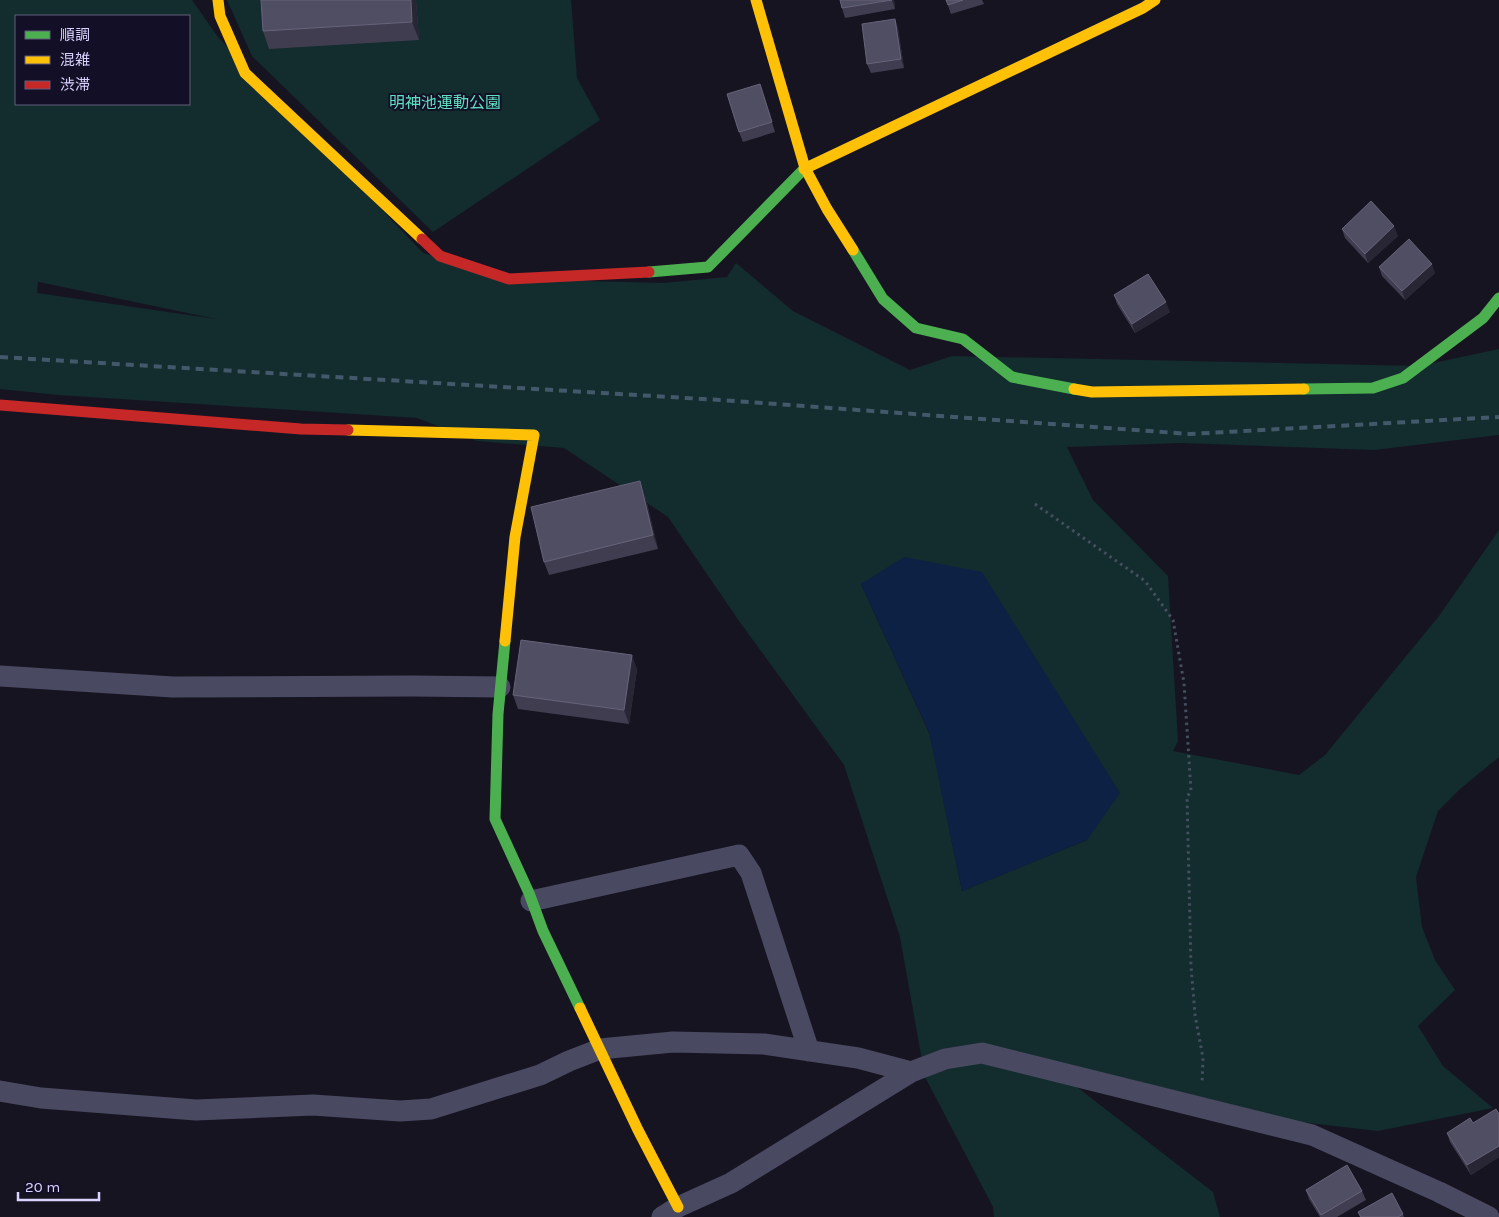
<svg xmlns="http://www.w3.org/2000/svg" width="1499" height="1217" font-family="Karla,'Noto Sans JP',sans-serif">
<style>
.green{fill:#132c2d;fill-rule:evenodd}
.water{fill:#0d2144}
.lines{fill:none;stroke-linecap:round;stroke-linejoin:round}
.path{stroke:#44505f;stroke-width:3;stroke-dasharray:2.5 4;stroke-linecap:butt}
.street{stroke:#4a4962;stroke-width:21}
.fast{stroke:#4caf50;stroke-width:11}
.slow{stroke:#ffc107;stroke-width:11}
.jam{stroke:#c62828;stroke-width:11}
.rail{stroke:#43596b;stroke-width:4;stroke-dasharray:8 6;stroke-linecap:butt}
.wall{fill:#403d50}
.shaded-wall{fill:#282635}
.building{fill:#504e63;stroke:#66637b}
.labels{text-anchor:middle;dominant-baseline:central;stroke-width:4;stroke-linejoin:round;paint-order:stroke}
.park-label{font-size:16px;fill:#5fe0c0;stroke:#130f26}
</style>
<rect width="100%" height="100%" fill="#161421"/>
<path class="green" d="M 0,0 L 192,0 L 218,37 L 423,253 L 509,279 L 663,283 L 727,277 L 736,263 L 793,311 L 910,370 L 952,356 L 1419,366 L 1499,349 L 1499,435 L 1374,450 L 1182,443 L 1067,447 L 1093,500 L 1168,576 L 1178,741 L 1173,751 L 1299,775 L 1325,755 L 1439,616 L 1499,530 L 1499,757 L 1460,789 L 1438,811 L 1416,877 L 1422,927 L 1435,960 L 1455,990 L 1418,1026 L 1443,1066 L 1493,1108 L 1378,1131 L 1230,1114 L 1073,1084 L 1213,1192 L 1220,1217 L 994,1217 L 993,1207 L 925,1077 L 900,937 L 844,765 L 739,621 L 668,517 L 564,448 L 477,441 L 417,418 L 58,395 L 0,389 ZM 16,16 L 189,16 L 189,104 L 16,104 ZM 38,282 L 39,282 L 216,319 L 37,293 ZM 861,584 L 1087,840 L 962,891 L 930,735 Z
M 227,0 L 571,0 L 577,78 L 600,120 L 433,232 L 252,56 Z"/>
<path class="water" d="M 904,557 L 982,572 L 1120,793 L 1087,840 L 962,891 L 929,732 L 861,584 Z"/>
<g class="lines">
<path class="path" d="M 1035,504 L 1145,581 L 1173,620 L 1184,683 L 1191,791 L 1187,797 L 1191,966 L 1195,1015 L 1203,1058 L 1202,1084"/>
<path class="street" d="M 0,676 L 173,687 L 413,686 L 500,687
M 531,901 L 739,855 L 751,873 L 809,1051
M 0,1091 L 41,1098 L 196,1110 L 313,1105 L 400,1111 L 431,1109 L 540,1075 L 569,1061 L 600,1049 L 673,1042 L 764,1044 L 858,1058 L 911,1072
M 662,1217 L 678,1207 L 731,1183 L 911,1072 L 945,1059 L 982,1053 L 1312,1135 L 1439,1192 L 1489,1217"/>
<path class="fast" d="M 853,250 L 883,299 L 916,328 L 963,339 L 1012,377 L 1074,389
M 649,272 L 708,267 L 804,169
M 1304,389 L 1373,388 L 1403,378 L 1483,318 L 1499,298
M 505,641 L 498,714 L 495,819 L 529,893 L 543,931 L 580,1008"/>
<path class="slow" d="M 218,0 L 220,16 L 245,73 L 422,239
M 756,0 L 805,168 L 827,209 L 853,250
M 804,169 L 1143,8 L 1155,0
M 1074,389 L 1092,392 L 1304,389
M 348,430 L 534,435 L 515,537 L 505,641
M 580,1008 L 638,1130 L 678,1207"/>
<path class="jam" d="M 422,239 L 440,256 L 509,279 L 649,272
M 0,405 L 301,429 L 348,430"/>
<path class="rail" d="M 0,357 L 720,400 L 1190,434 L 1499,417"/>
</g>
<path class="wall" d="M 261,0 L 416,0 L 419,40 L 269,49 L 263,31 Z
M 840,0 L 894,0 L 895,9 L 845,18 L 842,8 Z
M 946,0 L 982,0 L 984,4 L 951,14 Z
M 895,19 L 898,28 L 904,68 L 871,73 L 867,64 Z
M 760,84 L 775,132 L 743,142 L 739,132 Z
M 1342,229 L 1398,236 L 1368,263 L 1345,238 Z
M 1379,267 L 1435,273 L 1405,300 L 1382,276 Z
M 1114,295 L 1170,312 L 1135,333 L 1117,304 Z
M 645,495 L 658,549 L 549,575 L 544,562 Z
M 637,669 L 629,724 L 518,709 L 513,695 Z
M 1499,1114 L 1499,1157 L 1471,1175 L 1450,1142 L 1447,1133 Z
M 1306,1190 L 1362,1191 L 1366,1200 L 1337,1217 L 1320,1217 L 1309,1199 Z
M 1358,1212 L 1403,1214 L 1404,1217 L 1360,1217 Z"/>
<path class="shaded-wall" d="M 411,0 L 416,0 L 419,40 L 412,22 Z
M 892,0 L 894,0 L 895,9 Z
M 895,19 L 898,28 L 904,68 L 901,59 Z
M 1394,226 L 1398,236 L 1368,263 L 1365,254 Z
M 1432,264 L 1435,273 L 1405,300 L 1402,291 Z
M 1166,302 L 1170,312 L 1135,333 L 1132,324 Z
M 640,481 L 645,495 L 658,549 L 653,535 Z
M 632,655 L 637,669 L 629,724 L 624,710 Z
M 1499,1146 L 1499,1157 L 1471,1175 L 1467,1165 Z"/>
<path class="building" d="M 261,0 L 411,0 L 412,22 L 263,31 Z
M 840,0 L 892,0 L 842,8 Z
M 946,0 L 963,0 L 948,5 Z
M 895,19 L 901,59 L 867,64 L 862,24 Z
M 760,84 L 772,122 L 739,132 L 727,94 Z
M 1371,201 L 1394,226 L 1365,254 L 1342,229 Z
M 1409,239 L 1432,264 L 1402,291 L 1379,267 Z
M 1148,274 L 1166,302 L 1132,324 L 1114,295 Z
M 640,481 L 653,535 L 544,562 L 531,507 Z
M 521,640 L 632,655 L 624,710 L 513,695 Z
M 1496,1109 L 1499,1114 L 1499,1146 L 1467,1165 L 1447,1133 L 1470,1118 L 1473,1123 Z
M 1347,1165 L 1362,1191 L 1321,1215 L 1306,1190 Z
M 1392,1193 L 1403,1214 L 1398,1217 L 1361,1217 L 1358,1212 Z"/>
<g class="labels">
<g class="park-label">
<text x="445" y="102">明神池運動公園</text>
</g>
</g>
<rect x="15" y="15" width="175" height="90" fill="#130f26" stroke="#625e7d"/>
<rect x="25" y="31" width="25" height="8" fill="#4caf50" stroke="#625e7d"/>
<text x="60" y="40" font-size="15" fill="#d9d4ff">順調</text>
<rect x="25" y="56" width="25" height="8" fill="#ffc107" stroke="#625e7d"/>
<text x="60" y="65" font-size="15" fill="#d9d4ff">混雑</text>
<rect x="25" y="81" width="25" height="8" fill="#c62828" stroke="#625e7d"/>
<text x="60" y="90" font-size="15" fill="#d9d4ff">渋滞</text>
<path d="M18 1192v8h81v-8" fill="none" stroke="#d9d4ff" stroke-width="2.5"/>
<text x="25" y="1192" font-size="15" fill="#d9d4ff" stroke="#130f26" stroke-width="4" paint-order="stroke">20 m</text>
</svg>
